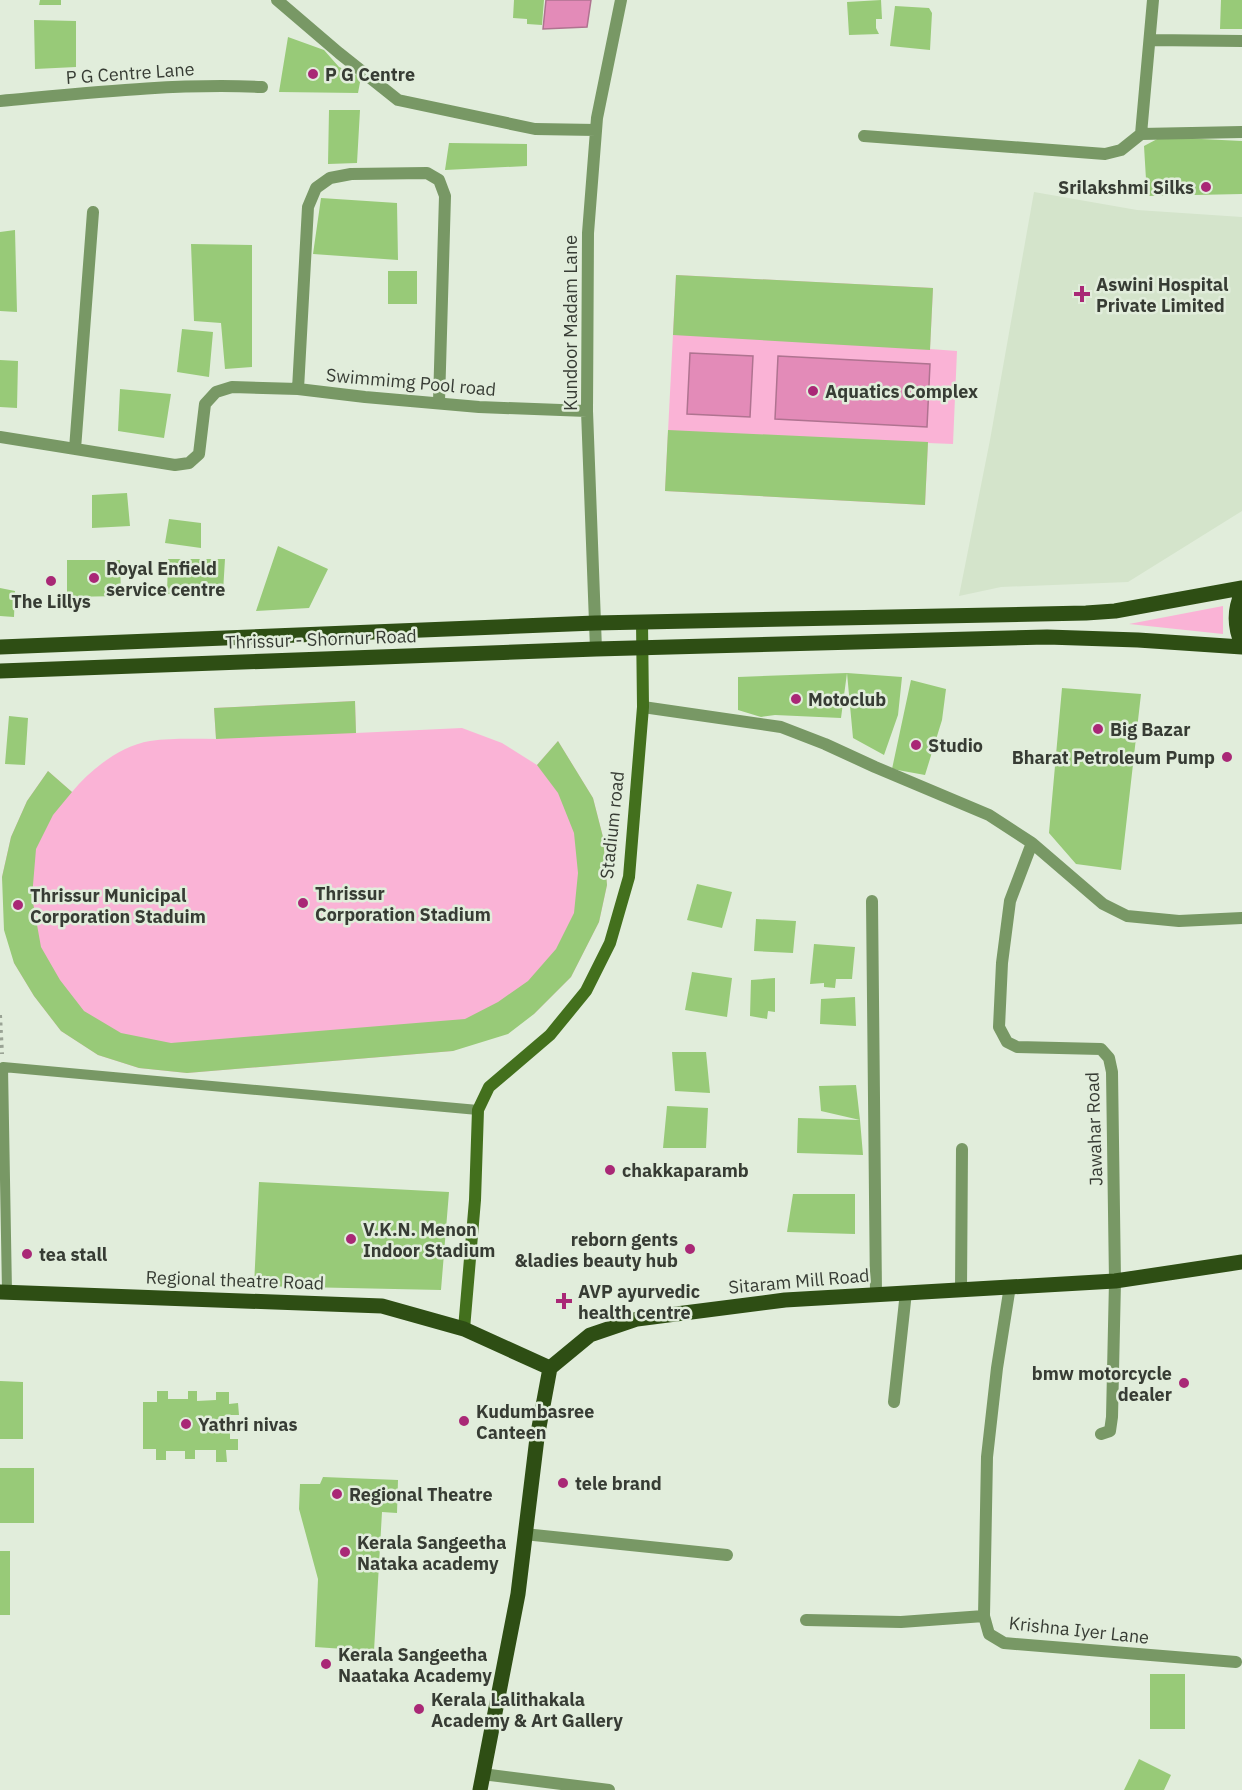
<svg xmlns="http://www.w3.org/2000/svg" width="1242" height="1790" font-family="'IBM Plex Sans',sans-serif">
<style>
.built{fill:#d4e4cb}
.green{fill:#fab3d6}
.water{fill:#e38bb8;stroke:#af7390;stroke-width:1.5}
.building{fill:#98ca78}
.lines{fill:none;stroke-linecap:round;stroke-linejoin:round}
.path{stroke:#9aa395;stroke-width:4;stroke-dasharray:3 4.5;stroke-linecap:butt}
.lane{stroke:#789865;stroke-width:10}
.street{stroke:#789865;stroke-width:12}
.secondary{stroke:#43701d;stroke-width:12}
.primary{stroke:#2e4e14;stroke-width:15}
.poi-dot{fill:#a92876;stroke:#e1eddb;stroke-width:2}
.labels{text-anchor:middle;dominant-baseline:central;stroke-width:5;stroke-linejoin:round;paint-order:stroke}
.street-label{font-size:18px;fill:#373c34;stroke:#e1eddb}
.poi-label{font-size:18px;font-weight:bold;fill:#373c34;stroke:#e1eddb;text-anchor:start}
</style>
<rect width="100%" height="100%" fill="#e1eddb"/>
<path class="built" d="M 1034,192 L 1137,210 L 1242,217 L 1242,511 L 1128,582 L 1001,587 L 959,596 L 990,440 Z"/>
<path class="green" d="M 676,275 L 933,288 L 930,349 L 957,351 L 953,444 L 928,443 L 925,505 L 665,491 Z
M 1223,606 L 1223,634 L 1129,624 Z
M 355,701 L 356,733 L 462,728 L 502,743 L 537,765 L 558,741 L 593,798 L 603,837 L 607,885 L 599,922 L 571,977 L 534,1014 L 453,1051 L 187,1073 L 139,1068 L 98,1055 L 61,1031 L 34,996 L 14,963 L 2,877 L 11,837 L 27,801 L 48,771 L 72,792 C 91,769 120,746 150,741 C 171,738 195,739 216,739 L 214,708 Z"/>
<path class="water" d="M 546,0 L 591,0 L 587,27 L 543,29 Z
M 690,353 L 753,356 L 750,417 L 687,414 Z
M 778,356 L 930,364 L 927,427 L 775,419 Z"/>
<path class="building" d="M 40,0 L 61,0 L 61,5 L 39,5 Z
M 514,0 L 544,0 L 542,25 L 527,24 L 527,19 L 513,18 Z
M 881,0 L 882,19 L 876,19 L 876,28 L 879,34 L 849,35 L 847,2 Z
M 1221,0 L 1242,0 L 1242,29 L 1220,29 Z
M 895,6 L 929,8 L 932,13 L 930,50 L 890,46 Z
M 34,20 L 76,21 L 76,67 L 35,69 Z
M 288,37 L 324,50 L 339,67 L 361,77 L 358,93 L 279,92 Z
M 329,110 L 360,110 L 357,163 L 328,164 Z
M 1161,137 L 1242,141 L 1242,194 L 1147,196 L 1144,146 Z
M 449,143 L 527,144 L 527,166 L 445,170 Z
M 321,198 L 397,203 L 398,260 L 313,254 Z
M 15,230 L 17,312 L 0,311 L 0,232 Z
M 191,244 L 252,245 L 252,367 L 225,369 L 221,323 L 194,321 Z
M 388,271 L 417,271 L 417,304 L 388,304 Z
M 676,275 L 933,288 L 930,350 L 673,335 Z
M 182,329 L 213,332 L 209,377 L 177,372 Z
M 0,360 L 18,361 L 17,408 L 0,407 Z
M 120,389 L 171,394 L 164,438 L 118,431 Z
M 668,430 L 928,442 L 925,505 L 665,491 Z
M 127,493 L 130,526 L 92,528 L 92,495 Z
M 169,519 L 201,523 L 201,548 L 165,543 Z
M 278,546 L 328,569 L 309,608 L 256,611 Z
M 168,559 L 225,559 L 223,592 L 167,594 Z
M 67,560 L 120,560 L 121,596 L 67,597 Z
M 0,588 L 15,591 L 14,617 L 0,616 Z
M 847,673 L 902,677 L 898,715 L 884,755 L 853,738 L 847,673 L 841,718 L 775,715 L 761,717 L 738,710 L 738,677 Z
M 911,680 L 946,689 L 942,720 L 925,775 L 892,769 Z
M 1062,688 L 1141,694 L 1121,870 L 1076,864 L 1049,833 Z
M 355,701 L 356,733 L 216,739 L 214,708 Z
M 9,716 L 28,718 L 25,765 L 5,764 Z
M 558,741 L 593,798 L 603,837 L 607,885 L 599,922 L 571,977 L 534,1014 L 508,1034 L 453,1051 L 187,1073 L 139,1068 L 98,1055 L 61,1031 L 34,996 L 14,963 L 4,930 L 2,877 L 11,837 L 27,801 L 48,771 L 72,792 L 53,815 L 36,849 L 32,897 L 41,947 L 60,980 L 84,1011 L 121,1033 L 171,1043 L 465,1019 L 498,1002 L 528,981 L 556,949 L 574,913 L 578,873 L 574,833 L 558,793 L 537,765 Z
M 697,884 L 732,892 L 722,928 L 687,920 Z
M 756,919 L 796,921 L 793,953 L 754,951 Z
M 814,944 L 855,947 L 852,979 L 836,979 L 835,988 L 824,987 L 824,983 L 810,984 Z
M 692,972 L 732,978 L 727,1017 L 685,1010 Z
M 775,978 L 775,1012 L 768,1011 L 767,1019 L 750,1016 L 751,980 Z
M 855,997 L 856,1026 L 820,1024 L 821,999 Z
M 672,1052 L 706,1052 L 710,1093 L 675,1091 Z
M 856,1085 L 860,1120 L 821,1111 L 819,1086 Z
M 667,1106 L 708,1108 L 706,1148 L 663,1148 Z
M 798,1118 L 860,1120 L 863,1155 L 797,1153 Z
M 259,1182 L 449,1192 L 441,1290 L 254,1286 Z
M 793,1194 L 855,1194 L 855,1234 L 787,1232 Z
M 0,1381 L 23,1382 L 23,1439 L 0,1439 Z
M 157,1391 L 168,1391 L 168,1399 L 188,1399 L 188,1391 L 197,1391 L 197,1401 L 216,1400 L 216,1392 L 229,1392 L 229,1404 L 238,1403 L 239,1415 L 230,1415 L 230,1439 L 238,1439 L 238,1450 L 226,1450 L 227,1462 L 216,1462 L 216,1450 L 195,1450 L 195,1459 L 185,1459 L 185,1451 L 166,1451 L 166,1460 L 156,1460 L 156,1449 L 143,1449 L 143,1402 L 157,1402 Z
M 0,1468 L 34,1468 L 34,1523 L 0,1523 Z
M 323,1477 L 398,1480 L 397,1513 L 382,1512 L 374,1651 L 315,1647 L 318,1579 L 299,1509 L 300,1484 L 320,1484 Z
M 0,1551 L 10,1551 L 10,1615 L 0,1615 Z
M 1150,1674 L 1185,1674 L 1185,1729 L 1150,1729 Z
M 1139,1759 L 1171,1775 L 1164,1790 L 1124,1790 Z"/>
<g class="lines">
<path class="path" d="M 0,1015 L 2,1054"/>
<path class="lane" d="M 7,1292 L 3,1067 L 478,1110"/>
<path class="street" d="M 277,0 L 339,53 L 398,100 L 535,129 L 596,130
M 1153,0 L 1141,134 L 1242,132
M 1150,40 L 1242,41
M 0,101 C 87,93 175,83 262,87
M 864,136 L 1105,154 L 1121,150 L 1141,134
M 298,389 L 308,207 L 316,188 L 330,178 L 351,174 L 427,173 L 439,180 L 445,196 L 439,402
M 0,437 L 175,465 L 189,463 L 199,454 L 205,404 L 216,392 L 232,387 L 298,389 L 365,397 L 479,407 L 587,411
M 75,449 L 93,212
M 596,649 L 587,411 L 588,233 L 597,118 L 621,0
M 643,707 L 781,727 L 825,744 L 875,767 L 989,815 L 1032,843
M 872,901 L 876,1294
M 1010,1286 L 997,1368 L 987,1457 L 984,1616 L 989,1634 L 1004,1643 L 1236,1662
M 961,1289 L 962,1149
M 894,1402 L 906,1292
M 1101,1434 L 1110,1431 L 1112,1417 L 1115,1281 L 1112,1072 L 1109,1058 L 1101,1049 L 1017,1047 L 1007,1042 L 999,1027 L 1002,963 L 1010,901 L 1032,843 L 1103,904 L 1127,916 L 1179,921 L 1242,918
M 524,1534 L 727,1555
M 806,1620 L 901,1622 L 984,1616
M 482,1774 L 609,1790"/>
<path class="secondary" d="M 464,1329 L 475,1200 L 478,1110 L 489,1087 L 550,1035 L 586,991 L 610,943 L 629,877 L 643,707 L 642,622"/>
<path class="primary" d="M 1242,593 C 1234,610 1234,626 1242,644
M 0,647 L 595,623 L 1086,613 L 1115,611 L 1242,588
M 0,671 L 596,649 L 1047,637 L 1138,640 L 1242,647
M 0,1292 L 382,1306 L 464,1329 L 550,1368
M 480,1790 L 518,1594 L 537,1438 L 550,1368 L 590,1335 L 637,1319 L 785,1300 L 1115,1281 L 1242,1262"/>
</g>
<g class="poi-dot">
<circle cx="313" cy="74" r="6"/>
<circle cx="1206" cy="187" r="6"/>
<path d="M1079 285h6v6h6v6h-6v6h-6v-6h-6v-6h6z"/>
<circle cx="813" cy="391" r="6"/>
<circle cx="94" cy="578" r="6"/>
<circle cx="51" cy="581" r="6"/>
<circle cx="796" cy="699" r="6"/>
<circle cx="1098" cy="729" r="6"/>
<circle cx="916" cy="745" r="6"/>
<circle cx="1227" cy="757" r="6"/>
<circle cx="303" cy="903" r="6"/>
<circle cx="18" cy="905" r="6"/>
<circle cx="610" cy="1170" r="6"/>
<circle cx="351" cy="1239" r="6"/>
<circle cx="690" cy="1249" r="6"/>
<circle cx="27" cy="1254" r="6"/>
<path d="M561 1292h6v6h6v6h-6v6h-6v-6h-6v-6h6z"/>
<circle cx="1184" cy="1383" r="6"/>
<circle cx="464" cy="1421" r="6"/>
<circle cx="186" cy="1424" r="6"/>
<circle cx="563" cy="1483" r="6"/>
<circle cx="337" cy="1494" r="6"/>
<circle cx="345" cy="1552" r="6"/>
<circle cx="326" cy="1664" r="6"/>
<circle cx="419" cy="1709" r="6"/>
</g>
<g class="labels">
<g class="street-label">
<text transform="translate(130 73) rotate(-4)">P G Centre Lane</text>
<text transform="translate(570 323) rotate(-90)">Kundoor Madam Lane</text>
<text transform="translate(411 382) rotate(5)">Swimmimg Pool road</text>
<text transform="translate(321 639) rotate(-2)">Thrissur - Shornur Road</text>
<text transform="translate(612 825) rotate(-84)">Stadium road</text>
<text transform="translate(1094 1129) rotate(-92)">Jawahar Road</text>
<text transform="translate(235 1280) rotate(2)">Regional theatre Road</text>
<text transform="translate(799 1281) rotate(-5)">Sitaram Mill Road</text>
<text transform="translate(1079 1630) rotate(6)">Krishna Iyer Lane</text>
</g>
<g class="poi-label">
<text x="325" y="74">P G Centre</text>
<text x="1194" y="187" text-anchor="end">Srilakshmi Silks</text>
<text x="1096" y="284">Aswini Hospital<tspan x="1096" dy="21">Private Limited</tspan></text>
<text x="825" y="391">Aquatics Complex</text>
<text x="106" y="568">Royal Enfield<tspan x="106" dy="21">service centre</tspan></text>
<text x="51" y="601" text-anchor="middle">The Lillys</text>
<text x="808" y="699">Motoclub</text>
<text x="1110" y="729">Big Bazar</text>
<text x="928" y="745">Studio</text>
<text x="1215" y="757" text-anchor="end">Bharat Petroleum Pump</text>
<text x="315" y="893">Thrissur<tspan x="315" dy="21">Corporation Stadium</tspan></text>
<text x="30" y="895">Thrissur Municipal<tspan x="30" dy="21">Corporation Staduim</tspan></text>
<text x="622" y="1170">chakkaparamb</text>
<text x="363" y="1229">V.K.N. Menon<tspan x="363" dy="21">Indoor Stadium</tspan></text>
<text x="678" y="1239" text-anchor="end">reborn gents<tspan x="678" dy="21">&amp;ladies beauty hub</tspan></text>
<text x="39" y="1254">tea stall</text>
<text x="578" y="1291">AVP ayurvedic<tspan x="578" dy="21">health centre</tspan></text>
<text x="1172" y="1373" text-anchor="end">bmw motorcycle<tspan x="1172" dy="21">dealer</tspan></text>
<text x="476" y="1411">Kudumbasree<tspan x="476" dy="21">Canteen</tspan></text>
<text x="198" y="1424">Yathri nivas</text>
<text x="575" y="1483">tele brand</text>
<text x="349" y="1494">Regional Theatre</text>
<text x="357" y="1542">Kerala Sangeetha<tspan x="357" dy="21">Nataka academy</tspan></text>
<text x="338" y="1654">Kerala Sangeetha<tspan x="338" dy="21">Naataka Academy</tspan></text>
<text x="431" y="1699">Kerala Lalithakala<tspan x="431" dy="21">Academy &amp; Art Gallery</tspan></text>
</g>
</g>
</svg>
